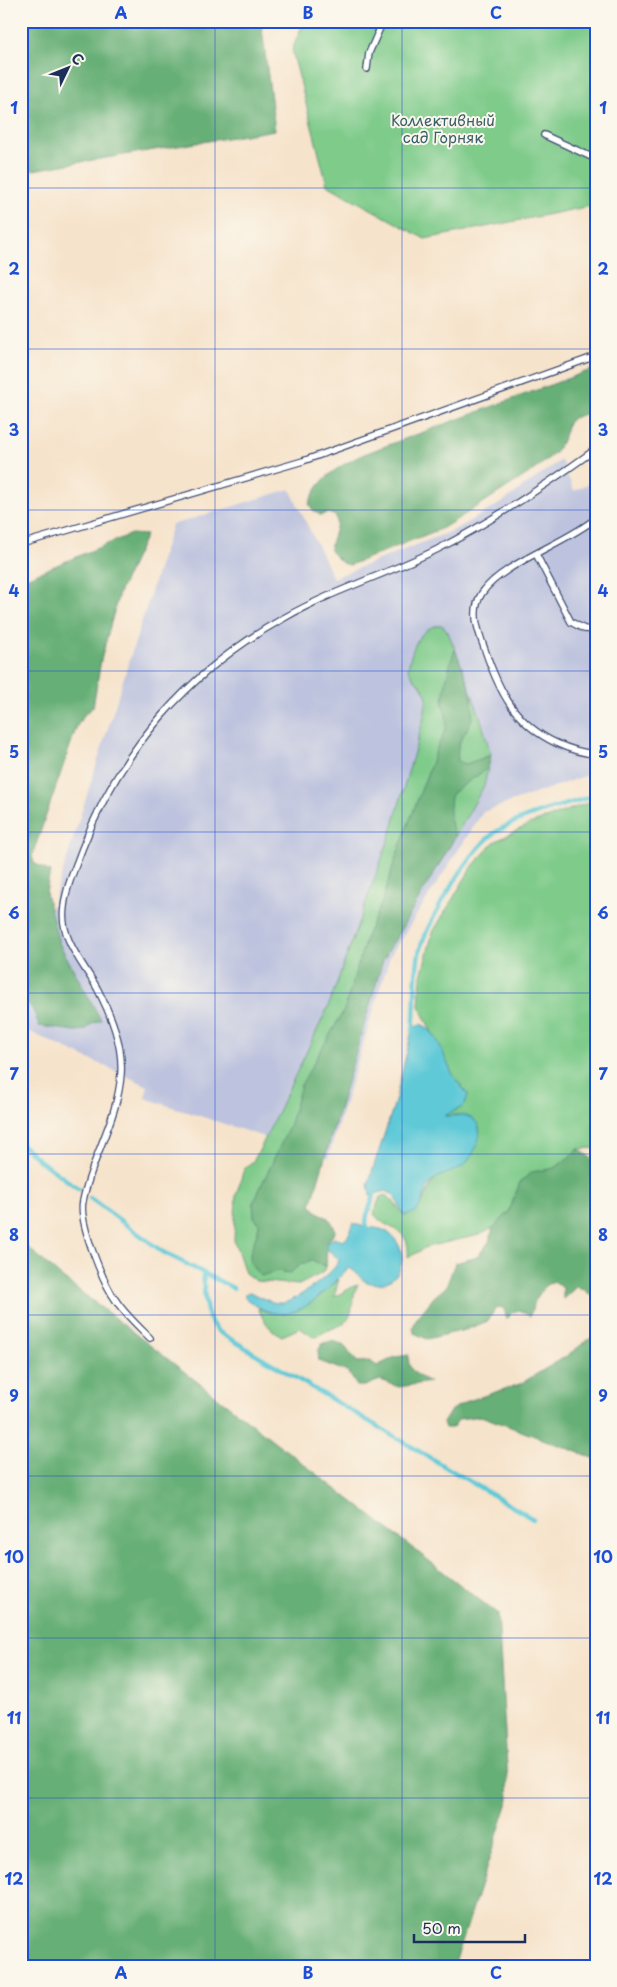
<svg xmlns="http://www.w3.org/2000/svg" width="617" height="1987" font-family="'Playpen Sans',sans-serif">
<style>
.industrial{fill:#bdc3de}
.green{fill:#7ecb8a;stroke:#4c7d74}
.forest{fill:#66af76;stroke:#406f6a}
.water{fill:#5ec9d7;stroke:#3c7c9a}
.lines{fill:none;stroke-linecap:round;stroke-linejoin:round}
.stream{stroke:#5ec9d7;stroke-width:4.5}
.lane-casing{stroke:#3c4a6e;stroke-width:8}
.lane{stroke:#fff;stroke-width:5.5}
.grid{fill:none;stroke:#1d4ed8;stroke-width:1;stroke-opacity:0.55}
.labels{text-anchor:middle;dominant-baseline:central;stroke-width:4;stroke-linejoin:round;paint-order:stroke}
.park-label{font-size:15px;fill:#395e6b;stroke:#fbf7ec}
.neatline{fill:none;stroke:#1d4ed8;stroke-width:2}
.grid-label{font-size:16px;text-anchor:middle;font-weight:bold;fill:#1d4ed8}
</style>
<rect width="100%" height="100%" fill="#fbf7ec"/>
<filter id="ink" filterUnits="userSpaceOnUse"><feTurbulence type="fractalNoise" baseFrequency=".02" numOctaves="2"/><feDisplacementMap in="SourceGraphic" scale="10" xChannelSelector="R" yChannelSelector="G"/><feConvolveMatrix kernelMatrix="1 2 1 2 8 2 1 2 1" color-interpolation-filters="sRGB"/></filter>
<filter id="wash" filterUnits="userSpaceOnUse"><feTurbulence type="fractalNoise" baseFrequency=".0096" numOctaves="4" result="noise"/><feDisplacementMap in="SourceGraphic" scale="20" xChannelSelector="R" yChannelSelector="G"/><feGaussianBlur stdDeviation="1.12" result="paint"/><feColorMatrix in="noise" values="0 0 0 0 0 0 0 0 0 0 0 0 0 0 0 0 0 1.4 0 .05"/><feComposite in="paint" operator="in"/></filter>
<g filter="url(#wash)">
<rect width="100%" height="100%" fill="#f6e3cb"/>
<path class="industrial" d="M 561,460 L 574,491 L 590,483 L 596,495 L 596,772 L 483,812 L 390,956 L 328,1158 L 145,1098 L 148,1086 L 21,1028 L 21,1004 L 172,525 L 290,489 L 333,578 L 454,530 L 501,503 Z"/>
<path class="green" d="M 304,21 L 596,21 L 596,205 L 425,239 L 327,185 L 292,50 Z
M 442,625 L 448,632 L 460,662 L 480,716 L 491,755 L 484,786 L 442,860 L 394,937 L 383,960 L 372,990 L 311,1205 C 319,1218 332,1213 335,1232 L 327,1243 L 326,1267 L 322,1273 L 299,1285 L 256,1281 L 245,1273 L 234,1240 L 236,1195 L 244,1169 L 254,1160 L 261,1147 L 328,1007 L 390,836 L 423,721 L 427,697 L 421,685 L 414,679 L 408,669 C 412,648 419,626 442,625 Z
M 596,800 L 596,1148 L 579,1149 L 563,1163 L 516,1192 L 509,1212 L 493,1228 L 479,1235 L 426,1247 L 408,1258 C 411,1225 388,1233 374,1214 L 380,1197 L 385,1195 L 392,1200 L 404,1215 C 423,1215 425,1189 436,1178 L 458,1115 L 443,1116 C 456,1108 465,1111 468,1094 L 454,1078 L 419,1006 L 421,976 L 433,932 L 471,868 L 494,842 L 530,824 Z
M 339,1279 L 334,1297 L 358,1284 C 347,1307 360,1320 331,1329 C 324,1331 320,1336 313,1337 L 300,1328 L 282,1336 C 269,1330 264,1321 258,1308 C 290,1323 315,1301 339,1279 Z"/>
<path class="forest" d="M 21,21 L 261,21 L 275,130 L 21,172 Z
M 596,368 L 596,410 L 573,418 L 568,423 L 563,440 L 555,453 L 534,470 L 464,515 L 443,528 L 350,565 L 342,563 L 330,551 C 330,539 339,529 336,516 L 328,513 L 320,515 L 313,510 L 309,504 C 319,477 339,466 364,454 Z
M 131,534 L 146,535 L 119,593 L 101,660 L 93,707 L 84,715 L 77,726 L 32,856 L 34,863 L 50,872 L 46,893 L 59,943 L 101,1020 L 93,1023 L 85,1030 L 75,1031 L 39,1026 C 35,1014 32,1004 21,998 L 21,580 Z
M 455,649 C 462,668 478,702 471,721 C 464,738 455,741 458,761 L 466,764 L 491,755 L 488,768 L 452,793 C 448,810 450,821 455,837 L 383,960 L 311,1205 C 319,1218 332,1213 335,1232 L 327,1243 L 326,1267 L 312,1260 L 301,1264 L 290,1273 L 278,1271 L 261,1276 C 239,1257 256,1247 259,1224 L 254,1217 L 253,1203 L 289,1127 L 301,1085 L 344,1010 L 368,932 L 382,902 L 396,857 L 438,745 C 445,733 449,725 445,711 C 444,708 442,704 443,700 C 445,683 449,666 455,649 Z
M 579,1149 L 596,1162 L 596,1299 L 583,1289 L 576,1287 L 563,1299 L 563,1288 L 554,1281 C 541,1286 533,1303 530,1316 L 519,1310 L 513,1312 L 506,1319 L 505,1311 L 501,1307 L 495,1309 L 488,1321 L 465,1330 L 427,1339 L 414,1333 L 413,1327 L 417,1318 L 434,1297 L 446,1287 L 455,1263 L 477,1257 L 489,1242 L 493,1228 L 509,1212 L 520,1182 L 532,1172 L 555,1168 Z
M 21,1241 L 59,1275 L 498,1614 L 509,1799 L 454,1966 L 21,1966 Z
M 596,1334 L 596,1459 L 481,1416 L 459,1419 L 452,1428 L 445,1428 L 443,1423 L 451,1410 L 468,1401 L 520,1384 L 565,1357 Z
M 331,1341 C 350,1344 345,1352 358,1362 L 370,1361 L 377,1366 L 395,1357 L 409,1355 C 406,1370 418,1376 430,1382 L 399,1387 L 380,1380 L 365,1386 L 357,1386 L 348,1372 L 319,1361 L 318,1351 L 322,1344 Z"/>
<path class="water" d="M 421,1024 C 439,1032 444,1059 453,1075 C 457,1082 463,1088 468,1094 C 465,1112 457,1107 445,1116 C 454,1116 466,1113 474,1120 C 487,1130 474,1155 465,1164 C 455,1174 437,1173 429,1185 C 422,1196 422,1215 404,1215 L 394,1195 L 386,1191 L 370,1195 L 368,1184 L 395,1102 L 412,1030 Z
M 354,1223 C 365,1230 380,1225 390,1234 C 415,1256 397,1292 367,1282 C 360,1280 357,1271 349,1268 C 343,1272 339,1279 333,1284 C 303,1313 280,1326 245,1298 L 245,1294 L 249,1292 C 260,1295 269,1304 282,1303 C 293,1303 338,1271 339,1259 L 327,1249 L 327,1243 L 334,1238 L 343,1241 L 347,1238 Z"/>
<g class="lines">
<path class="stream" d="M 413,1032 C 416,1004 413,977 420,949 C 428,920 473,844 499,830 C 528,813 564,806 596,795
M 21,1144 L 39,1160 L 79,1189
M 90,1198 L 163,1252 L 233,1288
M 365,1230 L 367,1215 L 375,1192
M 203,1273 C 205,1292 203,1319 219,1332 L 533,1519"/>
</g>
</g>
<g filter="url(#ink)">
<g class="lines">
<g class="lane-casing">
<path id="lane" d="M 367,69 L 369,53 L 383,21
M 544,135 L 596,159
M 592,451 L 596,467
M 596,518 C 567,543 502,563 482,593 C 470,611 478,631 485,650 C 499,691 515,724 556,743 C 569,749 581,753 596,754
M 21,544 L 303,461 L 596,356
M 536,554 L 571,622 L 584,629 L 596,630
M 150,1338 C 139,1327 126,1315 117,1302 C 104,1285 78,1222 83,1201 C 91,1158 118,1119 121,1074 C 123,1044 111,1015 97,988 C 83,963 59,938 64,907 C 66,887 75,868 82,849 C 120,749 190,670 284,618 C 333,590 388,574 438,549 C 493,521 546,485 596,449"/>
</g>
<use href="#lane" class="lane"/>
</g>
</g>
<path class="grid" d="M 215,21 L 215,1966M 402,21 L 402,1966M 21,188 L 596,188M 21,349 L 596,349M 21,510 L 596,510M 21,671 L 596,671M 21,832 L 596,832M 21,993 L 596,993M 21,1154 L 596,1154M 21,1315 L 596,1315M 21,1476 L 596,1476M 21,1638 L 596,1638M 21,1798 L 596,1798"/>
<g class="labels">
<g class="park-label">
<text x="443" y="119">Коллективный<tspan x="443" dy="17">сад Горняк</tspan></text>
</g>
</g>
<rect width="617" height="1987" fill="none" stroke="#fbf7ec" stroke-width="55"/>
<g transform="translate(68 68) rotate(47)" stroke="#fbf7ec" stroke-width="4" paint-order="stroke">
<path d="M0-4L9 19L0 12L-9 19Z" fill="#1b2f5e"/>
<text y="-8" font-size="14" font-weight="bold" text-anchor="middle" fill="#1b2f5e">С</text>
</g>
<path d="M414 1934v8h111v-8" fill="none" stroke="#1b2f5e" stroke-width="2.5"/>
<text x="422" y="1934" font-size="15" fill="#1b2f5e" stroke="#fbf7ec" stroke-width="4" paint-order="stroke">50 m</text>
<rect x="28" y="28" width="562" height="1932" class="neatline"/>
<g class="grid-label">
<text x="121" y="19">A</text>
<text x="308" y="19">B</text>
<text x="496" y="19">C</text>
<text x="14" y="114">1</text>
<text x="603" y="114">1</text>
<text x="14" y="275">2</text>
<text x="603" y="275">2</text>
<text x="14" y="436">3</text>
<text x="603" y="436">3</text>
<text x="14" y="597">4</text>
<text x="603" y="597">4</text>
<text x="14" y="758">5</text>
<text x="603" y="758">5</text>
<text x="14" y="919">6</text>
<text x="603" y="919">6</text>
<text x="14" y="1080">7</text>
<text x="603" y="1080">7</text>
<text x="14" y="1241">8</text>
<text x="603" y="1241">8</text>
<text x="14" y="1402">9</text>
<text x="603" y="1402">9</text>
<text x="14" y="1563">10</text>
<text x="603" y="1563">10</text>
<text x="14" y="1724">11</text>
<text x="603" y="1724">11</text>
<text x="14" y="1885">12</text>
<text x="603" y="1885">12</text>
<text x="121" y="1979">A</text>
<text x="308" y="1979">B</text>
<text x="496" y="1979">C</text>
</g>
</svg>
